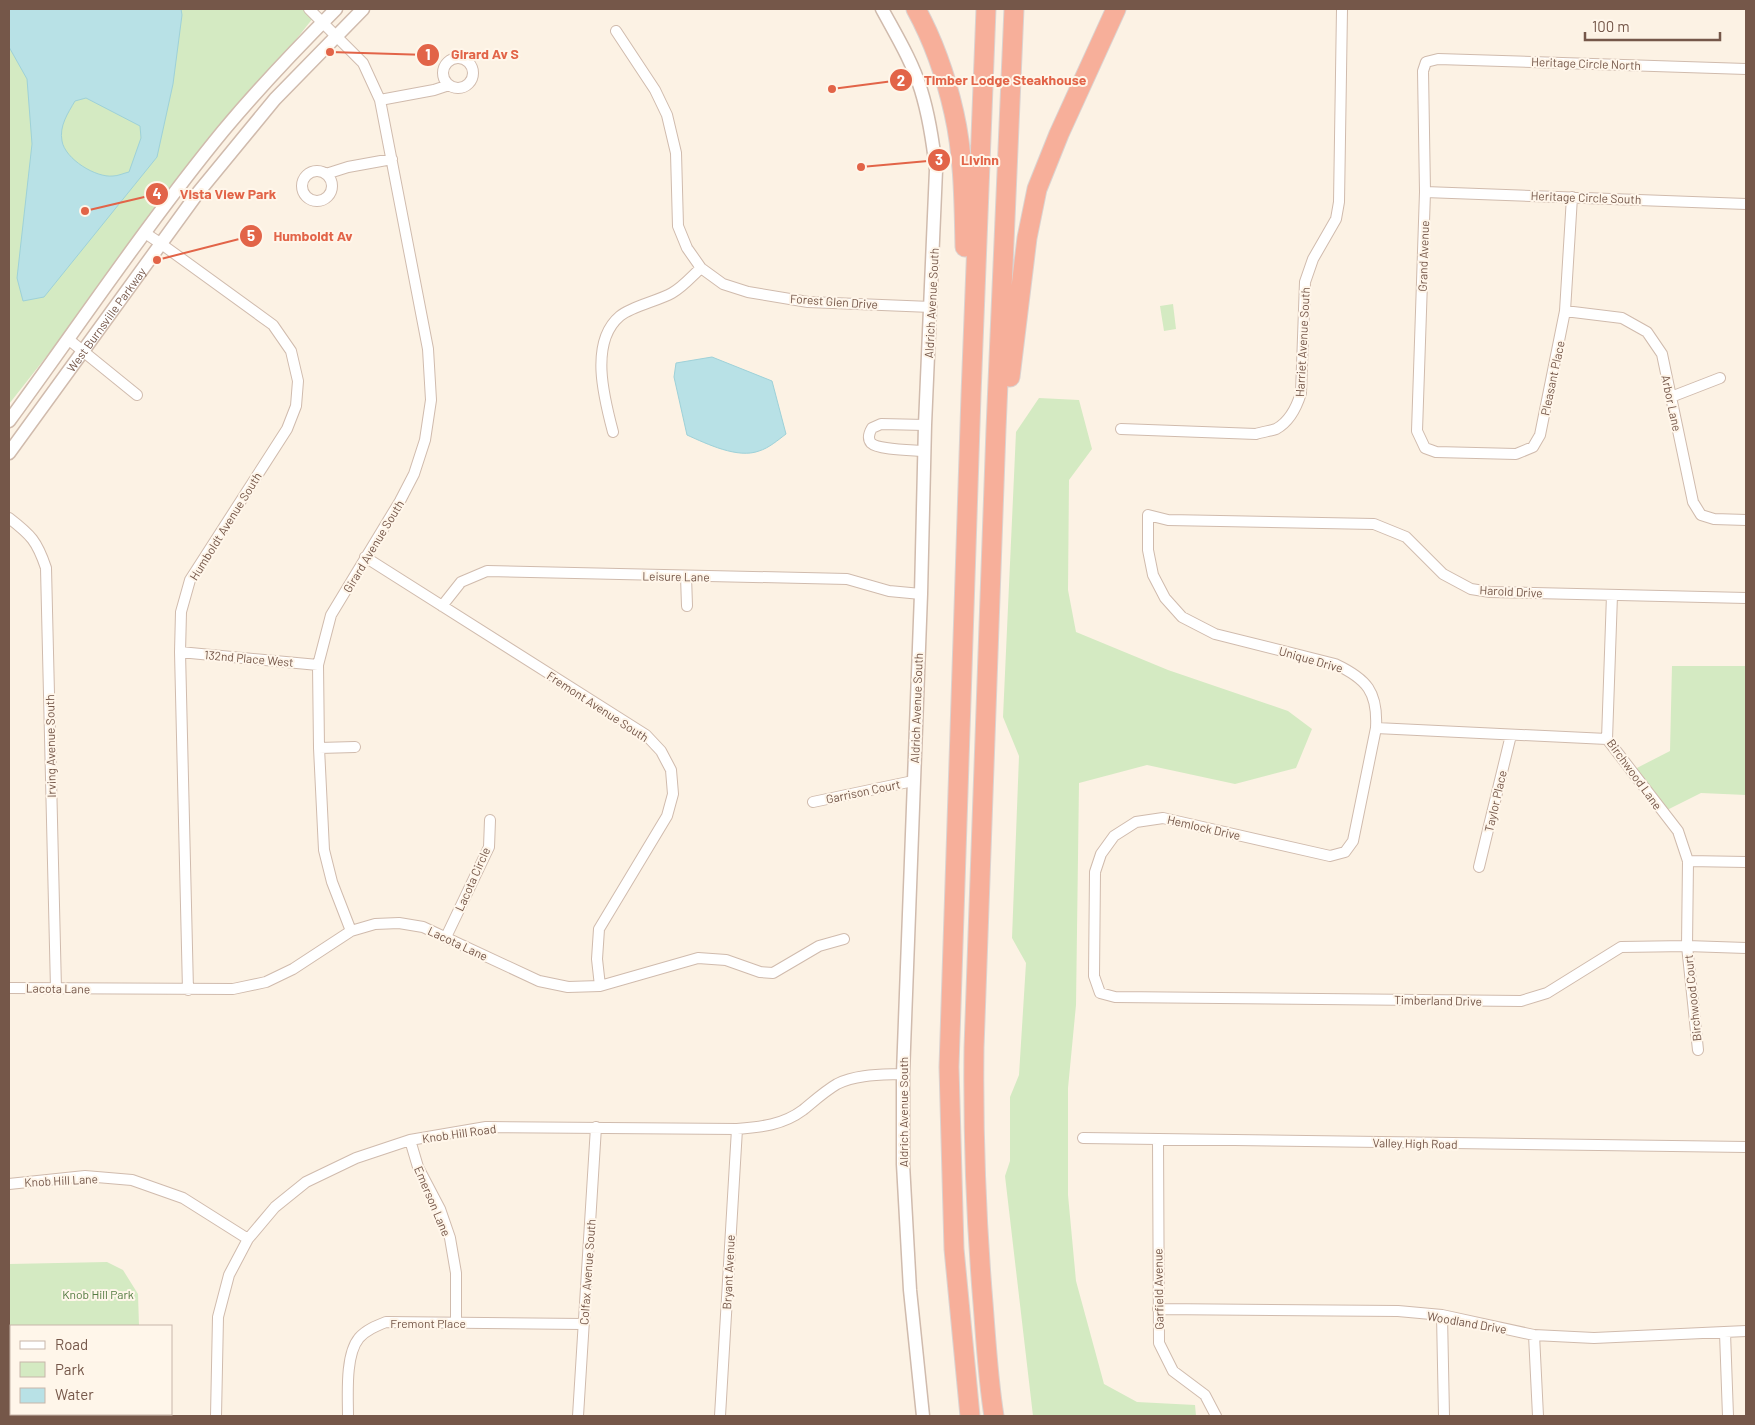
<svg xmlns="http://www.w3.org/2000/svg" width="1755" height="1425" font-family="Barlow,sans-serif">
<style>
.green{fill:#d4eac2}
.water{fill:#b8e1e6;stroke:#9ed1d8;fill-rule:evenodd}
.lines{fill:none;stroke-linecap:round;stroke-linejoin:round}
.minor-casing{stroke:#d0bbad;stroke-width:12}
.tertiary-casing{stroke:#d0bbad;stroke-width:15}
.motorway-casing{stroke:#dbd3d0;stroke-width:21}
.minor{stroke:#fff;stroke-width:10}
.tertiary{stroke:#fff;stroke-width:12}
.motorway{stroke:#f7af9a;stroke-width:19}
.labels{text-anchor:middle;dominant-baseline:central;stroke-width:4;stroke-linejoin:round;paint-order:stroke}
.street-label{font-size:12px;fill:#755749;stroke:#fff6ea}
.park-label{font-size:12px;fill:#547b41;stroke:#fff6ea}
.leader{fill:none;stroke:#e26448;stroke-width:2}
.callout-dot{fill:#e26448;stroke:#fff6ea;stroke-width:2}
.mark-label{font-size:15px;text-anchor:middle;font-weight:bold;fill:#fff}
.callout-label{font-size:14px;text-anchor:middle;font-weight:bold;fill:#e26448;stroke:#fff6ea;stroke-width:4;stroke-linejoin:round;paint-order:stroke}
</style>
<rect width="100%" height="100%" fill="#fcf2e4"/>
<path class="green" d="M 9,9 L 304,9 L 313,18 L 9,404 Z
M 1173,304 L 1176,329 L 1164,331 L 1160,306 Z
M 1039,398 L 1079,400 L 1092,449 L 1069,480 L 1068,590 L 1076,632 L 1168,670 L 1288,711 L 1312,729 L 1296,768 L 1235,784 L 1147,765 L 1079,783 L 1076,1005 L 1068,1088 L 1068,1195 L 1076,1281 L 1104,1384 L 1137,1402 L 1195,1405 L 1196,1416 L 1033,1416 L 1005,1176 L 1010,1161 L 1010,1097 L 1019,1075 L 1026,963 L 1012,938 L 1019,756 L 1003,717 L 1016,432 Z
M 1672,666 L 1746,666 L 1746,795 L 1701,793 L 1663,812 L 1631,771 L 1670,751 Z
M 107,1262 L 123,1270 L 138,1294 L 139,1326 L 11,1326 L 11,1414 L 141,1414 L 141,1416 L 9,1416 L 9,1264 Z"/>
<path class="water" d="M 9,9 L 181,9 L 182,15 L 173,84 L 157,157 L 44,297 L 23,301 L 17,278 L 32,144 L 27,79 L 9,47 ZM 86,98 L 140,126 L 141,138 L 129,172 C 124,173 118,176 113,176 C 96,178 65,159 62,141 C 59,126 68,113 75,101 Z
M 712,357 L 772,381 L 786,434 C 778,440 769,448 759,451 C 738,459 707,444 687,435 L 674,377 L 676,363 Z"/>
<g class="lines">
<g class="minor-casing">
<path id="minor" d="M 309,9 L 363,63 L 380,100 L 428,349 L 431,400 L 425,440 L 414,474 L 400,501 L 331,615 L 318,665 L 319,748 L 324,850 L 332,882 L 351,931
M 616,31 L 655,90 L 667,115 L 676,153 L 678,226 L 687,248 L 701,268 L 723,284 L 748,292 L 808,302 L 931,307
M443 73a15 15 0 1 1 30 0a15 15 0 1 1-30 0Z
M 380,100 L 434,90 L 449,85
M302 186a15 15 0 1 1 30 0a15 15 0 1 1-30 0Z
M 326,174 L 348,167 L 392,159
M 1425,192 L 1746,204
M 1572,197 L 1565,311 L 1540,435 L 1533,447 L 1516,454 L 1436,452 L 1425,448 L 1417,431 L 1425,192 L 1423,71 L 1426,62 L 1438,59 L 1746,69
M 145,233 L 160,243 L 273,325 L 291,351 L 298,381 L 296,406 L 287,429 L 190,580 L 181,612 L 180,652 L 188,990
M 1565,311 L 1622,318 L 1647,332 L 1662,354 L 1693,502 L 1701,515 L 1714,519 L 1746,520
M 68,339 L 137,395
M 1671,397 L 1720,378
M 1121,429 L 1256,434 C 1262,432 1270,431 1276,429 C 1289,422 1297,406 1301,393 L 1305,282 L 1313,259 L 1336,219 L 1339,202 L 1342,9
M 613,432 C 604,398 589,342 620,316 C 632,306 658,301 672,293 C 683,287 692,276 701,268
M 924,451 C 914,450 878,450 871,443 C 867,438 869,433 872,428 L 881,424 L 925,425
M 9,518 C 31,535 37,541 46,568 L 56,989
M 365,557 L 646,735 L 661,751 L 671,770 L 673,794 L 667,816 L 599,929 L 597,959 L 600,986
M 686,576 L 687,606
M 1612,595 L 1607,739 L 1678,831 L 1688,861 L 1687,946 L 1698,1050
M 442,606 L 461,582 L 487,571 L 847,579 L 889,591 L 921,594
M 180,652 L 318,665
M 1376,728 L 1353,841 L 1345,852 L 1330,856 L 1163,818 L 1136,822 L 1114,836 L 1101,854 L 1095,872 L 1094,976 L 1100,993 L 1115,997 L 1521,1001 L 1547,993 L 1621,947 L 1687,946 L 1746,948
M 1607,739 L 1376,728 C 1378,692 1367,679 1335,664 L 1215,634 L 1182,617 L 1165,598 L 1153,575 L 1148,550 L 1148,515 L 1168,520 L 1374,524 L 1406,537 L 1443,574 L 1471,589 L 1490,592 L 1746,598
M 319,748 L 355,747
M 813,802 L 913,781
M 1688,861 L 1746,862
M 1479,867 L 1511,735
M 446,937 L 489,847 L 490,820
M 9,988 L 233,989 L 266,982 L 293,969 L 351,931 L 375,924 L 399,923 L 423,927 L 539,981 L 568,987 L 600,986 L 698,958 L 726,960 L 760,972 L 773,973 L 819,946 L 844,939
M 1083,1138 L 1746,1147
M 1158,1139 L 1159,1343 L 1173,1371 L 1205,1395 L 1216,1416
M 410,1140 L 418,1167 L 440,1209 L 450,1238 L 456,1273 L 456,1323
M 9,1184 L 85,1176 L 132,1180 L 183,1198 L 248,1239
M 1158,1309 L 1398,1311 L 1442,1315 L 1534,1335 L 1594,1338 L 1746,1331
M 1442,1315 L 1444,1416
M 1725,1333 L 1728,1416
M 1534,1335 L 1538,1416
M 216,1416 L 218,1317 L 229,1275 L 248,1239 L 275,1207 L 306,1182 L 356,1158 L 410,1140 L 486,1127 L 737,1129 C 761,1127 783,1125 803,1110 C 814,1101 825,1091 837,1084 C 857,1074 881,1075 903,1074
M 348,1416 C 348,1395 345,1355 359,1338 C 366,1330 376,1326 386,1322 L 583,1324
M 578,1416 L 596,1127
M 720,1416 L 737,1129"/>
</g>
<g class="tertiary-casing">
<g id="tertiary">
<path d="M 882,9 C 896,35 912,61 921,90 C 929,116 933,142 936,170 L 925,425 L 921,594 L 903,1074 L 903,1164 L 910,1290 L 923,1416"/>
<path d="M 9,421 C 80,324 147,224 223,131 C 259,88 297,48 336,9"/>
<path id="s1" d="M 9,453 L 197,194 L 275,99 L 363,9"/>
</g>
</g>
<g class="motorway-casing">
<path id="motorway" d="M 916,9 C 934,42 946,77 954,113 C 964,157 964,203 965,247
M 1010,377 L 1027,238 L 1037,189 L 1059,134 L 1116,9
M 970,1416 L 954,1249 L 949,1067 L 971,395 L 986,9
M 994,1416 C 988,1379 986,1341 983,1303 C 976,1218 973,1133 974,1048 L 996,429 L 1014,9"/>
</g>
<use href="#minor" class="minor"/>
<use href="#tertiary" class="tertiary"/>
<use href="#motorway" class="motorway"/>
</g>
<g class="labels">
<g class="street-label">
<text transform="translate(1586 63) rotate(2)">Heritage Circle North</text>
<text transform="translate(1586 197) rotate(2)">Heritage Circle South</text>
<text transform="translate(1423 256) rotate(-88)">Grand Avenue</text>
<text transform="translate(834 301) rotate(4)">Forest Glen Drive</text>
<text transform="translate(931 303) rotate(-87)">Aldrich Avenue South</text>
<text stroke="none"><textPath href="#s1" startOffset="165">West Burnsville Parkway</textPath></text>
<text transform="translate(1302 342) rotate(-87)">Harriet Avenue South</text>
<text transform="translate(1552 378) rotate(-78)">Pleasant Place</text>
<text transform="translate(1672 403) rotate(78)">Arbor Lane</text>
<text transform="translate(225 526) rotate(-58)">Humboldt Avenue South</text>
<text transform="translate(373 546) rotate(-59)">Girard Avenue South</text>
<text transform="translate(676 576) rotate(1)">Leisure Lane</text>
<text transform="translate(1511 591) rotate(3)">Harold Drive</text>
<text transform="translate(249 658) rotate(5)">132nd Place West</text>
<text transform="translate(1311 659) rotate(16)">Unique Drive</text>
<text transform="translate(598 706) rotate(33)">Fremont Avenue South</text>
<text transform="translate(916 708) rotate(-88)">Aldrich Avenue South</text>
<text transform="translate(50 746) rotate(-91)">Irving Avenue South</text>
<text transform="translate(1635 774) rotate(54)">Birchwood Lane</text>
<text transform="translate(863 791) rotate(-12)">Garrison Court</text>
<text transform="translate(1495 801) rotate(-77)">Taylor Place</text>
<text transform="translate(1204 827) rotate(13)">Hemlock Drive</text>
<text transform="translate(472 879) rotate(-66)">Lacota Circle</text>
<text transform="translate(458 943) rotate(25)">Lacota Lane</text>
<text transform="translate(58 988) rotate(1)">Lacota Lane</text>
<text transform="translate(1692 998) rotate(-96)">Birchwood Court</text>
<text transform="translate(1438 1000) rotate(1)">Timberland Drive</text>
<text transform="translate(903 1112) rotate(-90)">Aldrich Avenue South</text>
<text transform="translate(459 1133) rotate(-8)">Knob Hill Road</text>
<text transform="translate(1415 1143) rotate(1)">Valley High Road</text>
<text transform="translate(61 1180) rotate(-3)">Knob Hill Lane</text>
<text transform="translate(433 1201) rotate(67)">Emerson Lane</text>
<text transform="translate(587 1272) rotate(-86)">Colfax Avenue South</text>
<text transform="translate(728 1272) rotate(-87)">Bryant Avenue</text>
<text transform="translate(1158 1289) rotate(-91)">Garfield Avenue</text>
<text transform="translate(1467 1322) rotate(10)">Woodland Drive</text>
<text x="428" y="1323">Fremont Place</text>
</g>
<g class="park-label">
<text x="98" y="1294">Knob Hill Park</text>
</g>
</g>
<path class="leader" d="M330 52L428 55M832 89L901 80M861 167L939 160M85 211L157 194M157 260L251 236"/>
<g class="callout-dot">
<circle cx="330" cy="52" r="5"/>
<circle cx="832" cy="89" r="5"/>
<circle cx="861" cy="167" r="5"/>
<circle cx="85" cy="211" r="5"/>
<circle cx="157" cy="260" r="5"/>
<circle cx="428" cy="55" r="12"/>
<circle cx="901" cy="80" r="12"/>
<circle cx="939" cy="160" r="12"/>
<circle cx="157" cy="194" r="12"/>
<circle cx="251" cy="236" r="12"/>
</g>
<g class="mark-label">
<text x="428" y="60">1</text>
<text x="901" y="86">2</text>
<text x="939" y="165">3</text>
<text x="157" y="199">4</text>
<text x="251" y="241">5</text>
</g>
<g class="callout-label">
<text x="485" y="59">Girard Av S</text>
<text x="1005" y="85">Timber Lodge Steakhouse</text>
<text x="980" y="165">LivInn</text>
<text x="228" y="199">Vista View Park</text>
<text x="313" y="241">Humboldt Av</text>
</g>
<rect width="1755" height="1425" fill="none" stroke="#755749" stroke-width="20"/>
<rect x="10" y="1325" width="162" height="90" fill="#fff6ea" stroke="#c8b6aa"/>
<rect x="20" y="1341" width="25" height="8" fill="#ffffff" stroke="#c8b6aa"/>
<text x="55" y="1350" font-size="15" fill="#755749">Road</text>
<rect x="20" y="1362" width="25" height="15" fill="#d4eac2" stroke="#c8b6aa"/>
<text x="55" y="1375" font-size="15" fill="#755749">Park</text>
<rect x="20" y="1388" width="25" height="15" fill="#b8e1e6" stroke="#c8b6aa"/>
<text x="55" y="1400" font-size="15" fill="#755749">Water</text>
<path d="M1585 32v8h135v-8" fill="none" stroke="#755749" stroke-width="2.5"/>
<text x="1592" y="32" font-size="15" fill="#755749" stroke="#fff6ea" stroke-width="4" paint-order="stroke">100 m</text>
</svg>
